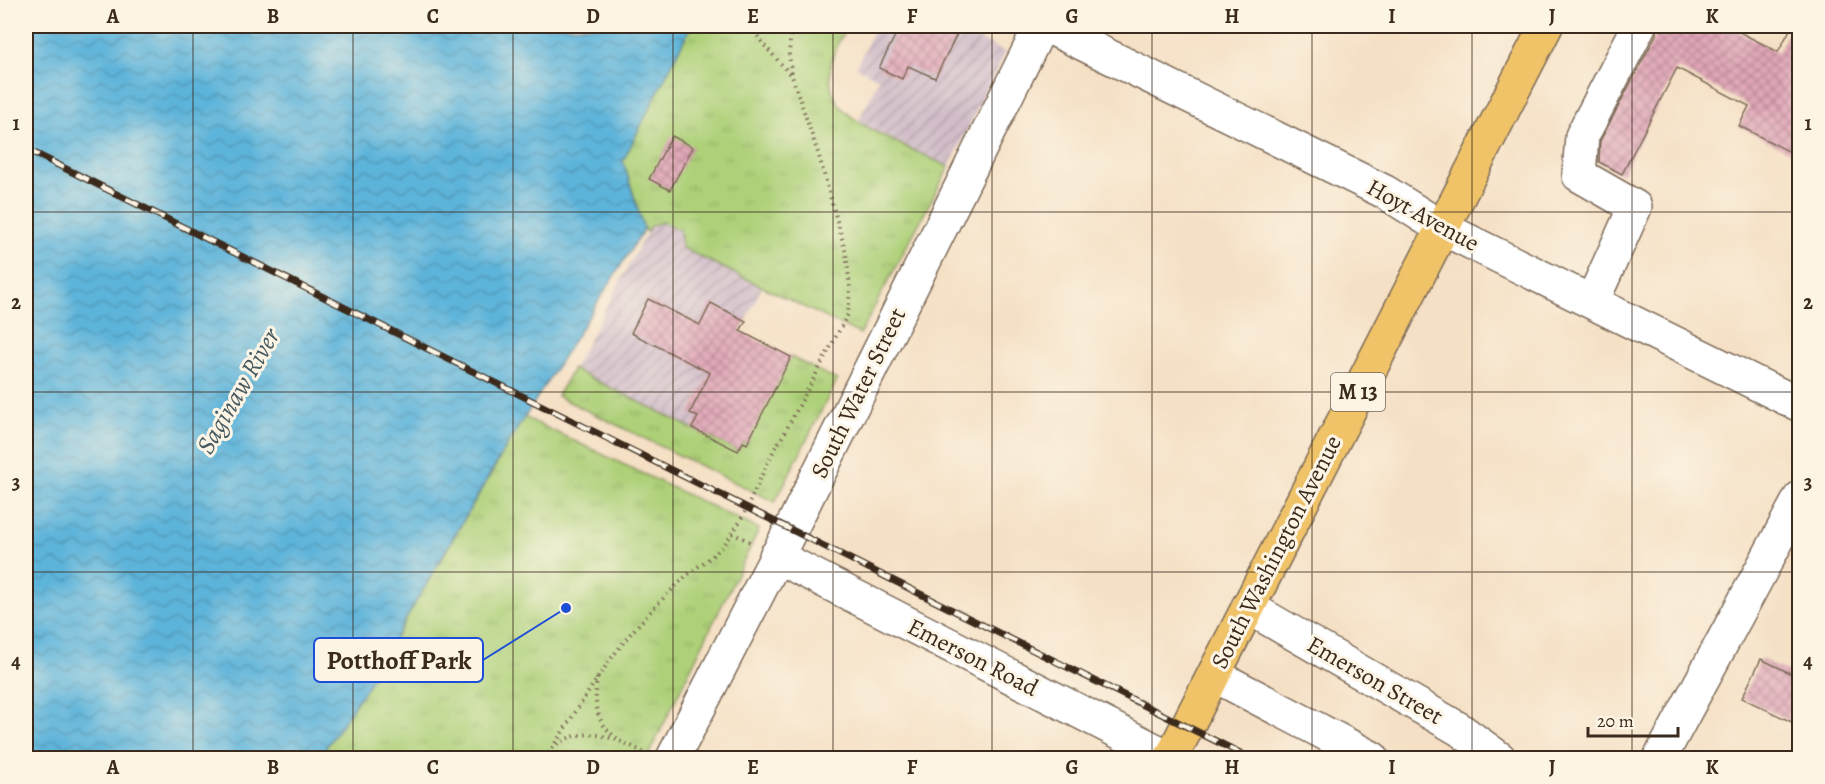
<svg xmlns="http://www.w3.org/2000/svg" width="1825" height="784" font-family="Alegreya,serif">
<style>
.industrial{fill:url(#industrial-furrows)}
.park{fill:url(#park-tufts);stroke:#747d4b;stroke-width:1.5}
.water{fill:url(#water-waves);stroke:#4c6f7c;stroke-width:1.5}
.building{fill:url(#building-cross-hatch)}
.lines{fill:none;stroke-linecap:round;stroke-linejoin:round}
.minor-casing{stroke:#7c6a58;stroke-width:36}
.major-casing{stroke:#7c6a58;stroke-width:36}
.path{stroke:#7c6a58;stroke-width:4;stroke-dasharray:1.5 4.5;stroke-linecap:butt}
.minor{stroke:#fff;stroke-width:33}
.major{stroke:#f0c369;stroke-width:33}
.rail-casing{stroke:#3b2a1e;stroke-width:7}
.rail{stroke:#fcf5e5;stroke-width:4.5;stroke-dasharray:14;stroke-linecap:butt}
.grid{fill:none;stroke:#3b2a1e;stroke-width:1.5;stroke-opacity:0.55}
.labels{text-anchor:middle;dominant-baseline:central;stroke-width:6;stroke-linejoin:round;paint-order:stroke}
.shield{fill:#fcf5e5;stroke:#75675a;stroke-width:1.5}
.shield-label{font-size:22px;font-weight:bold;fill:#3b2a1e}
.street-label{font-size:24px;fill:#3b2a1e;stroke:#fcf5e5}
.water-label{font-size:26px;font-style:italic;fill:#475a60;stroke:#fcf5e5}
.leader{fill:none;stroke:#1d4ed8;stroke-width:2}
.callout-dot{fill:#1d4ed8;stroke:#fcf5e5;stroke-width:2}
.callout{fill:#fcf5e5;stroke:#1d4ed8;stroke-width:2}
.callout-label{font-size:26px;text-anchor:middle;font-weight:bold;fill:#3b2a1e}
.neatline{fill:none;stroke:#3b2a1e;stroke-width:2}
.grid-label{font-size:20px;text-anchor:middle;font-weight:bold;fill:#3b2a1e}
</style>
<defs>
<pattern id="industrial-furrows" width="10" height="10" patternUnits="userSpaceOnUse" patternTransform="scale(1.5)"><rect width="10" height="10" fill="#d1bdc9"/><path d="M-1 1l2-2M0 10L10 0M9 11l2-2" fill="none" stroke="#ab9aa3"/></pattern>
<pattern id="park-tufts" width="24" height="20" patternUnits="userSpaceOnUse" patternTransform="scale(1.5)"><rect width="24" height="20" fill="#add078"/><path d="M3 7l-1-3M5 7V3M7 7l1-3M15 17l-1-3M17 17v-4M19 17l1-3" fill="none" stroke="#96b367"/></pattern>
<pattern id="water-waves" width="16" height="10" patternUnits="userSpaceOnUse" patternTransform="scale(1.5)"><rect width="16" height="10" fill="#5db4da"/><path d="M0 5q4-4 8 0t8 0" fill="none" stroke="#4e93b0"/></pattern>
<pattern id="building-cross-hatch" width="8" height="8" patternUnits="userSpaceOnUse" patternTransform="scale(1.5)"><rect width="8" height="8" fill="#e0a6b7"/><path d="M0 0l8 8M0 8l8-8" fill="none" stroke="#b78794"/></pattern>
</defs>
<rect width="100%" height="100%" fill="#fcf5e5"/>
<filter id="ink" filterUnits="userSpaceOnUse"><feTurbulence type="fractalNoise" baseFrequency=".0167" numOctaves="2"/><feDisplacementMap in="SourceGraphic" scale="12" xChannelSelector="R" yChannelSelector="G"/><feConvolveMatrix kernelMatrix="1 2 1 2 8 2 1 2 1" color-interpolation-filters="sRGB"/></filter>
<filter id="wash" filterUnits="userSpaceOnUse"><feTurbulence type="fractalNoise" baseFrequency=".008" numOctaves="4" result="noise"/><feDisplacementMap in="SourceGraphic" scale="24" xChannelSelector="R" yChannelSelector="G"/><feGaussianBlur stdDeviation="1.35" result="paint"/><feColorMatrix in="noise" values="0 0 0 0 0 0 0 0 0 0 0 0 0 0 0 0 0 1.4 0 .05"/><feComposite in="paint" operator="in"/></filter>
<g filter="url(#wash)">
<rect width="100%" height="100%" fill="#f5e0c5"/>
<path class="industrial" d="M 876,26 L 900,26 L 879,68 L 901,79 L 908,66 L 935,78 L 959,29 L 1005,52 L 949,167 L 858,122 L 879,79 L 856,67 Z
M 662,222 L 680,230 L 682,248 L 762,287 L 746,321 L 700,325 L 648,299 L 631,332 L 710,373 L 690,412 L 698,417 L 692,428 L 573,369 L 650,226 Z"/>
<path class="park" d="M 691,26 L 847,26 C 840,40 830,56 830,73 C 830,85 833,98 841,107 C 861,130 920,152 949,167 L 860,334 L 682,248 L 680,230 L 662,222 L 650,226 L 647,232 L 644,229 L 623,161 Z
M 791,357 L 837,380 L 775,502 L 557,396 L 573,369 L 738,451 Z
M 524,417 L 759,529 L 647,758 L 319,758 L 366,688 Z"/>
<path class="water" d="M 35,26 L 691,26 L 623,161 L 644,229 L 507,445 L 366,688 L 319,758 L 26,758 L 26,50 Z"/>
<g id="blocks">
<path class="building" d="M 900,26 L 961,26 L 935,78 L 908,66 L 902,79 L 879,68 Z
M 1658,26 L 1728,26 L 1778,52 L 1792,26 L 1800,26 L 1800,157 L 1739,126 L 1749,106 L 1677,68 L 1622,174 L 1599,162 L 1600,141 L 1656,35 Z
M 672,136 L 693,147 L 670,190 L 649,179 Z
M 648,299 L 700,325 L 711,303 L 746,321 L 740,331 L 791,357 L 747,444 L 743,442 L 738,451 L 692,428 L 698,417 L 690,413 L 710,373 L 631,333 Z
M 1761,659 L 1800,678 L 1800,726 L 1742,698 Z"/>
</g>
</g>
<g filter="url(#ink)">
<use href="#blocks" fill-opacity="0" stroke="#7c6a58" stroke-width="1.5"/>
<g class="lines">
<g class="minor-casing">
<path id="minor" d="M 1047,26 L 1385,192 L 1442,228 L 1800,405
M 1592,302 L 1635,207 L 1579,175 L 1582,136 L 1639,26
M 776,556 L 1170,758
M 1248,607 L 1459,729 L 1499,758
M 1214,675 L 1372,758
M 673,758 L 791,529 L 1041,26
M 1660,758 L 1800,498"/>
</g>
<g class="major-casing">
<path id="major" d="M 1171,758 L 1546,26"/>
</g>
<path class="path" d="M 751,26 L 763,44 L 791,75
M 732,533 L 750,542
M 597,678 C 594,702 595,723 617,738
M 557,744 C 586,725 616,738 643,752
M 545,758 C 573,718 596,676 627,638 C 645,617 664,597 684,578 C 696,567 712,558 723,546 C 751,512 760,469 784,434 L 848,314 L 850,288 L 846,253 L 819,156 L 792,76 L 789,55 L 791,26"/>
<use href="#minor" class="minor"/>
<use href="#major" class="major"/>
<g class="rail-casing">
<path id="rail" d="M 26,149 L 1250,758"/>
</g>
<use href="#rail" class="rail"/>
</g>
</g>
<path class="grid" d="M 193,26 L 193,758M 353,26 L 353,758M 513,26 L 513,758M 673,26 L 673,758M 833,26 L 833,758M 992,26 L 992,758M 1152,26 L 1152,758M 1312,26 L 1312,758M 1472,26 L 1472,758M 1632,26 L 1632,758M 26,212 L 1800,212M 26,392 L 1800,392M 26,572 L 1800,572"/>
<g class="labels">
<rect class="shield" x="1331" y="373" width="54" height="38" rx="4.5"/>
<g class="shield-label">
<text x="1358" y="392">M 13</text>
</g>
<g class="street-label">
<text transform="translate(1423 215) rotate(29)">Hoyt Avenue</text>
<text transform="translate(858 393) rotate(-64)">South Water Street</text>
<text transform="translate(1276 552) rotate(-63)">South Washington Avenue</text>
<text transform="translate(973 657) rotate(27)">Emerson Road</text>
<text transform="translate(1375 680) rotate(30)">Emerson Street</text>
</g>
<g class="water-label">
<text transform="translate(238 391) rotate(-60)">Saginaw River</text>
</g>
</g>
<path class="leader" d="M566 608L483 660"/>
<circle class="callout-dot" cx="566" cy="608" r="6"/>
<rect class="callout" x="314" y="638" width="169" height="44" rx="6"/>
<g class="callout-label">
<text x="399" y="669">Potthoff Park</text>
</g>
<rect width="1825" height="784" fill="none" stroke="#fcf5e5" stroke-width="66"/>
<path d="M1588 727v9h90v-9" fill="none" stroke="#3b2a1e" stroke-width="3"/>
<text x="1597" y="727" font-size="18" fill="#3b2a1e" stroke="#fcf5e5" stroke-width="4.5" paint-order="stroke">20 m</text>
<rect x="33" y="33" width="1759" height="718" class="neatline"/>
<g class="grid-label">
<text x="113" y="23">A</text>
<text x="273" y="23">B</text>
<text x="433" y="23">C</text>
<text x="593" y="23">D</text>
<text x="753" y="23">E</text>
<text x="912" y="23">F</text>
<text x="1072" y="23">G</text>
<text x="1232" y="23">H</text>
<text x="1392" y="23">I</text>
<text x="1552" y="23">J</text>
<text x="1712" y="23">K</text>
<text x="16" y="130">1</text>
<text x="1808" y="130">1</text>
<text x="16" y="309">2</text>
<text x="1808" y="309">2</text>
<text x="16" y="489">3</text>
<text x="1808" y="489">3</text>
<text x="16" y="668">4</text>
<text x="1808" y="668">4</text>
<text x="113" y="774">A</text>
<text x="273" y="774">B</text>
<text x="433" y="774">C</text>
<text x="593" y="774">D</text>
<text x="753" y="774">E</text>
<text x="912" y="774">F</text>
<text x="1072" y="774">G</text>
<text x="1232" y="774">H</text>
<text x="1392" y="774">I</text>
<text x="1552" y="774">J</text>
<text x="1712" y="774">K</text>
</g>
</svg>
